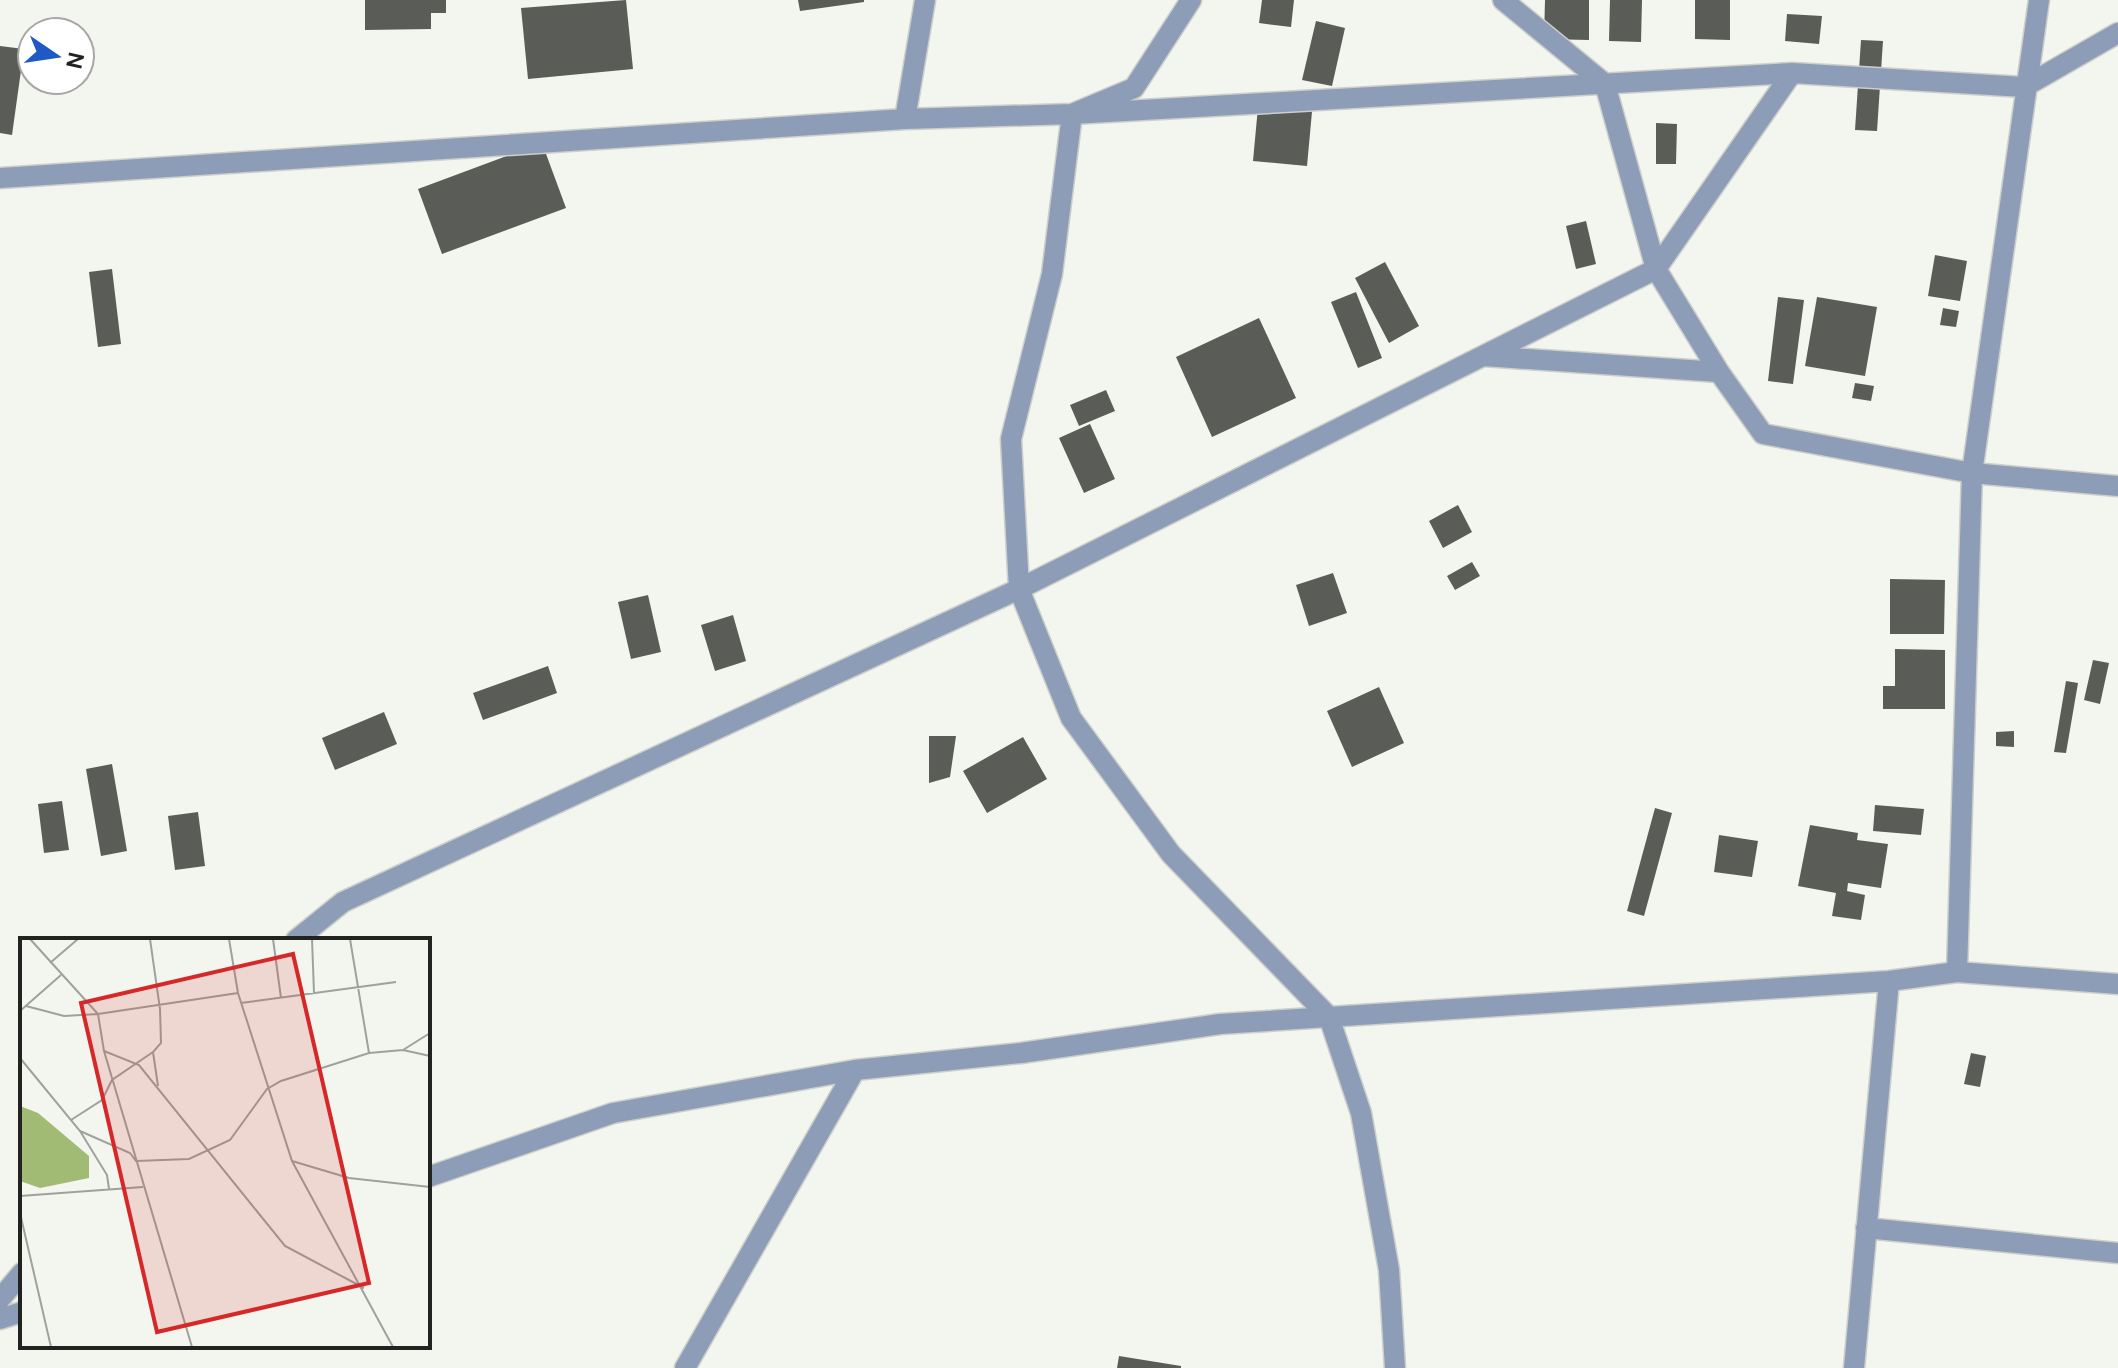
<svg xmlns="http://www.w3.org/2000/svg" width="2118" height="1368" font-family="'DM Sans',sans-serif">
<style>
.building{fill:#5a5c57}
.lines{fill:none;stroke-linecap:round;stroke-linejoin:round}
.minor-casing{stroke:#cdcfca;stroke-width:23}
.minor{stroke:#8d9db8;stroke-width:20}
.inset-road{fill:none;stroke:#9fa19d;stroke-width:2}
.view{fill:#d62828;fill-opacity:0.15;stroke:#d62828;stroke-width:4}
.inset-edge{fill:none;stroke:#222321;stroke-width:4}
</style>
<rect width="100%" height="100%" fill="#f3f5ef"/>
<path class="building" d="M 365,0 L 446,0 L 446,13 L 431,13 L 431,29 L 365,30 Z
M 626,0 L 633,69 L 528,79 L 521,8 Z
M 798,0 L 864,0 L 864,2 L 800,11 Z
M 1262,0 L 1294,0 L 1291,27 L 1259,23 Z
M 1545,0 L 1589,0 L 1589,40 L 1544,39 Z
M 1610,0 L 1642,0 L 1641,42 L 1609,41 Z
M 1695,0 L 1730,0 L 1730,40 L 1695,39 Z
M 1787,14 L 1822,16 L 1819,44 L 1785,41 Z
M 1316,21 L 1345,28 L 1332,86 L 1302,80 Z
M 1861,40 L 1883,41 L 1877,131 L 1855,130 Z
M 0,46 L 24,49 L 12,135 L 0,133 Z
M 1259,96 L 1313,101 L 1307,166 L 1253,161 Z
M 1656,123 L 1677,124 L 1676,164 L 1656,164 Z
M 542,143 L 566,208 L 442,254 L 418,189 Z
M 1586,221 L 1596,264 L 1576,269 L 1566,226 Z
M 1935,255 L 1967,261 L 1960,301 L 1928,296 Z
M 1385,262 L 1419,326 L 1389,343 L 1355,278 Z
M 112,269 L 121,344 L 98,347 L 89,272 Z
M 1356,292 L 1382,358 L 1358,368 L 1331,302 Z
M 1778,297 L 1804,300 L 1793,384 L 1768,381 Z
M 1817,297 L 1877,307 L 1865,376 L 1805,366 Z
M 1943,308 L 1959,311 L 1956,327 L 1940,325 Z
M 1259,318 L 1296,398 L 1212,437 L 1176,357 Z
M 1855,383 L 1874,386 L 1871,401 L 1852,398 Z
M 1106,390 L 1115,411 L 1079,426 L 1070,405 Z
M 1090,424 L 1115,479 L 1084,493 L 1059,438 Z
M 1458,505 L 1472,532 L 1443,548 L 1429,521 Z
M 1472,562 L 1480,576 L 1455,590 L 1447,576 Z
M 1333,573 L 1347,613 L 1309,626 L 1296,585 Z
M 1890,579 L 1945,580 L 1944,634 L 1890,634 Z
M 648,595 L 661,652 L 631,659 L 618,602 Z
M 733,615 L 746,661 L 715,671 L 701,625 Z
M 1895,649 L 1945,650 L 1945,709 L 1883,709 L 1883,686 L 1895,686 Z
M 2093,660 L 2109,663 L 2100,704 L 2084,700 Z
M 548,666 L 557,693 L 483,720 L 473,693 Z
M 2066,681 L 2078,683 L 2066,753 L 2054,752 Z
M 1379,687 L 1404,743 L 1352,767 L 1327,711 Z
M 384,712 L 397,744 L 335,770 L 322,738 Z
M 2014,731 L 2014,747 L 1996,746 L 1996,732 Z
M 929,736 L 956,736 L 950,777 L 929,783 Z
M 1023,737 L 1047,779 L 987,813 L 963,771 Z
M 112,764 L 127,851 L 101,856 L 86,769 Z
M 62,801 L 69,850 L 44,853 L 38,804 Z
M 1875,805 L 1924,809 L 1921,835 L 1873,831 Z
M 1655,808 L 1672,813 L 1644,916 L 1627,911 Z
M 198,812 L 205,866 L 175,870 L 168,816 Z
M 1810,825 L 1858,833 L 1857,840 L 1888,844 L 1881,888 L 1848,883 L 1847,891 L 1865,895 L 1861,920 L 1832,916 L 1836,893 L 1798,886 Z
M 1719,835 L 1758,841 L 1752,877 L 1714,872 Z
M 1971,1053 L 1986,1056 L 1980,1087 L 1964,1084 Z
M 1119,1356 L 1181,1366 L 1181,1368 L 1117,1368 Z"/>
<g class="lines">
<g class="minor-casing">
<path id="minor" d="M 1191,0 L 1134,88 L 1072,114 L 1052,274 L 1011,439 L 1019,589 L 1071,718 L 1171,854 L 1329,1017 L 1361,1113 L 1389,1270 L 1395,1368
M 1503,0 L 1605,84 L 1656,269 L 1719,372
M 905,119 L 925,0
M 0,178 L 905,119 L 1072,114 L 1792,73
M 1483,356 L 1719,372 L 1763,434 L 1972,473 L 2118,486
M 296,940 L 343,902 L 1019,589 L 1656,269 L 1792,73 L 2024,87 L 2118,33
M 1957,972 L 1972,473 L 2039,0
M 428,1177 L 613,1113 L 855,1070 L 1021,1053 L 1220,1024 L 1889,981 L 1957,972 L 2118,984
M 1866,1228 L 2118,1253
M 0,1299 L 22,1273
M 0,1319 L 22,1312
M 685,1368 L 855,1070
M 1854,1368 L 1889,981"/>
</g>
<use href="#minor" class="minor"/>
</g>
<g transform="translate(20 938)">
<rect width="410" height="410" fill="#f3f5ef"/>
<path d="M 0,168 L 18,175 L 69,218 L 69,240 L 20,250 L 0,243 Z" fill="#a1ba74"/>
<path class="inset-road" d="M 10,1 L 78,76 L 84,113 L 119,127 L 265,308 L 344,350M 130,1 L 140,71 L 141,105 L 133,114 L 138,148M 209,1 L 218,55 L 272,223 L 373,409M 253,1 L 261,60M 292,1 L 294,55M 330,1 L 349,115M 30,25 L 58,1M 221,65 L 376,44M 6,68 L 44,78 L 78,76 L 218,55M 0,73 L 41,37M 383,112 L 410,95M 84,113 L 172,409M 0,120 L 60,193 L 87,237 L 89,251M 51,182 L 82,162 L 92,142 L 133,114M 60,193 L 110,215 L 116,223 L 169,221 L 210,202 L 247,151 L 261,143 L 349,115 L 383,112 L 410,118M 272,223 L 329,240 L 410,249M 0,258 L 123,249M 0,275 L 31,409"/>
<path class="view" d="M 273,16 L 349,345 L 137,394 L 61,65 Z"/>
<rect width="410" height="410" class="inset-edge"/>
</g>
<g transform="translate(56 56) rotate(103)"><circle r="38" fill="#ffffff" stroke="#a7a7a6" stroke-width="2"/>
<path d="M0-6L14 30L0 20L-14 30Z" fill="#1e59c5"/>
<text y="-12" font-size="22" font-weight="bold" text-anchor="middle" fill="#222321">N</text>
</g>
</svg>
